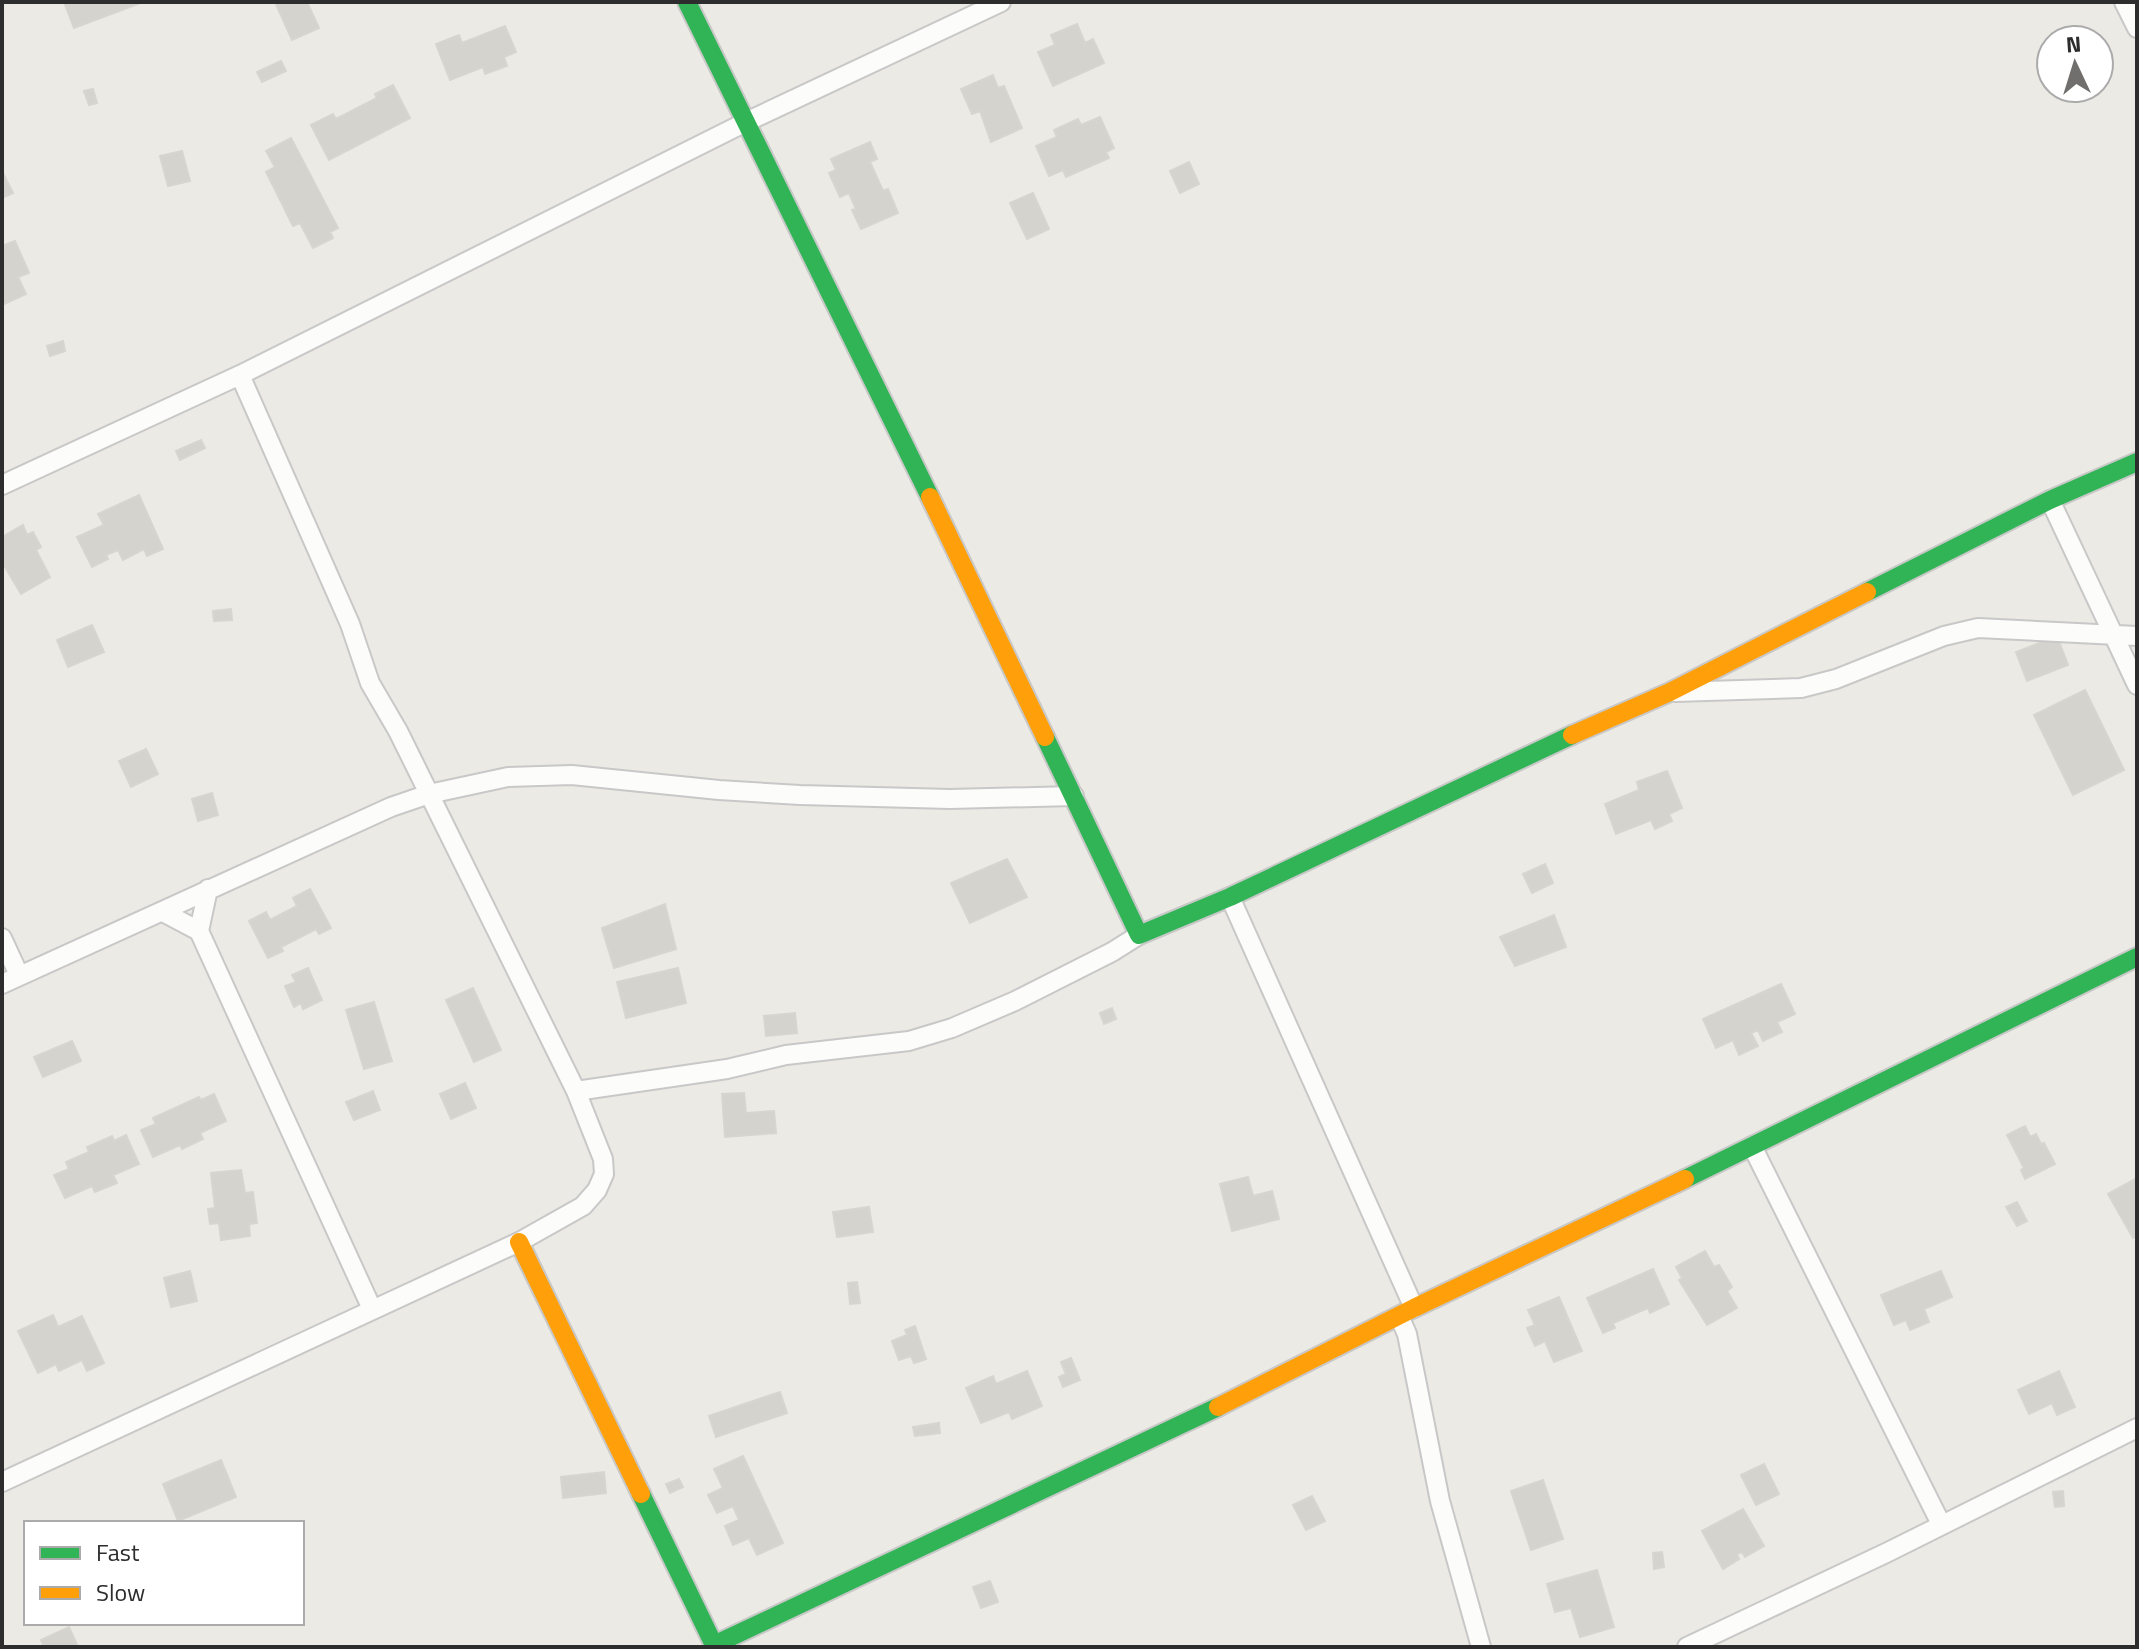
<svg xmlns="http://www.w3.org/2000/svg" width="2139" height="1649" font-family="'Titillium Web',sans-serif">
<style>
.building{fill:#d5d3ce;stroke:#d7d5d0;stroke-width:2}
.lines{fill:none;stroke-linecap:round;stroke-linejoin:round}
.street-casing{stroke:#c9c8c8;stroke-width:22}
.fast-casing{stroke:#c9c8c8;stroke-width:22}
.slow-casing{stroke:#c9c8c8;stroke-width:22}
.street{stroke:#fcfcfb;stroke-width:18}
.fast{stroke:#30b455;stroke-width:18}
.slow{stroke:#ff9f0a;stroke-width:18}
</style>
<rect width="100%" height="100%" fill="#eceae4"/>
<path class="building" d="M 64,2 L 143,2 L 74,28 Z
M 275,2 L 307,2 L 319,28 L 292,40 Z
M 1077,24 L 1085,43 L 1093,39 L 1104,63 L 1053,86 L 1038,52 L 1055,45 L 1051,35 Z
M 505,26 L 516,52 L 504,57 L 507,66 L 485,74 L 483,67 L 450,80 L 436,44 L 459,35 L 462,43 Z
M 281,61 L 286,71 L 262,82 L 257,72 Z
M 993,75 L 998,88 L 1004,86 L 1022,128 L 991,142 L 980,111 L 972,114 L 961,89 Z
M 393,85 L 410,118 L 329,160 L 311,125 L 333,114 L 336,119 L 377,98 L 375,94 Z
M 93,89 L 97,103 L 89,105 L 84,91 Z
M 1100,117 L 1114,148 L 1106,152 L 1109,158 L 1066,177 L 1063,170 L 1049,176 L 1036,146 L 1057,137 L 1054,130 L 1078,119 L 1081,125 Z
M 291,138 L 338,228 L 330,232 L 333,238 L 313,248 L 300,223 L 293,226 L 266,172 L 275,167 L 266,151 Z
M 870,142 L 877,159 L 870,162 L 883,191 L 888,189 L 898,213 L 861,229 L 852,210 L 856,209 L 849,193 L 840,197 L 829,173 L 836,170 L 831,159 Z
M 182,151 L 190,181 L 168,186 L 160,156 Z
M 1189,162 L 1199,184 L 1180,193 L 1170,171 Z
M 2,171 L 13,193 L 2,198 Z
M 1033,193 L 1049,229 L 1027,239 L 1010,203 Z
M 15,241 L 29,273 L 18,277 L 26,294 L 2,305 L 2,246 Z
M 63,341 L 65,351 L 50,356 L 47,346 Z
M 201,440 L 205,448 L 180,460 L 176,451 Z
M 139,495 L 163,549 L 147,556 L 144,549 L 123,560 L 118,550 L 106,555 L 108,559 L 92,567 L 77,537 L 104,525 L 98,514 Z
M 23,525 L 27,535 L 33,532 L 41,547 L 36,550 L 50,577 L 21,594 L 2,562 L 2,537 Z
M 231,609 L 232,620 L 214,621 L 213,611 Z
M 92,625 L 104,652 L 68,667 L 57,640 Z
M 2057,636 L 2068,665 L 2027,681 L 2016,652 Z
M 2085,690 L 2124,770 L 2073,795 L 2034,715 Z
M 146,749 L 158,774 L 131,787 L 119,761 Z
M 1667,771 L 1682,808 L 1669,814 L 1672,821 L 1655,829 L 1651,820 L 1616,834 L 1605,804 L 1639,790 L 1637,782 Z
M 212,793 L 218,815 L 198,821 L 192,799 Z
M 1007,859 L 1027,897 L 970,923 L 951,883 Z
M 1545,864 L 1553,883 L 1532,893 L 1523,874 Z
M 310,889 L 331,928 L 319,934 L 316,929 L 281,947 L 283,951 L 268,958 L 249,921 L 266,912 L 270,920 L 297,906 L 293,898 Z
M 665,904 L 676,949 L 614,968 L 602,928 Z
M 1554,915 L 1566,947 L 1515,966 L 1500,937 Z
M 308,968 L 322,1000 L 303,1009 L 301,1003 L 294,1007 L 285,986 L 296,982 L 292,975 Z
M 678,968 L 686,1003 L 626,1018 L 617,982 Z
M 1781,984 L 1795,1014 L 1777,1022 L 1782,1032 L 1763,1041 L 1758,1030 L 1751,1033 L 1758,1046 L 1739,1055 L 1733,1040 L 1716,1048 L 1703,1019 Z
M 473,988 L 501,1050 L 474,1062 L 446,1000 Z
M 374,1002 L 392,1061 L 364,1069 L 346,1010 Z
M 1112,1008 L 1116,1019 L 1104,1024 L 1100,1013 Z
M 795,1013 L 797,1033 L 766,1036 L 764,1016 Z
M 72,1041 L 81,1061 L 43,1077 L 34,1057 Z
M 465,1083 L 476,1108 L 451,1119 L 440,1094 Z
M 373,1091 L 380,1110 L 354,1120 L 346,1102 Z
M 744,1093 L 746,1113 L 774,1111 L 776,1133 L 725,1137 L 722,1094 Z
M 214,1094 L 226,1121 L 200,1133 L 203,1139 L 182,1149 L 180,1145 L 153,1157 L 141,1130 L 156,1124 L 153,1118 L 199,1097 L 201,1100 Z
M 2025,1126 L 2030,1137 L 2036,1134 L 2041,1144 L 2044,1143 L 2055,1164 L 2025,1179 L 2021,1170 L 2024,1168 L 2007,1135 Z
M 126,1135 L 139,1164 L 113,1175 L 117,1183 L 95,1192 L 92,1186 L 65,1198 L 54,1175 L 69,1169 L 66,1162 L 89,1152 L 87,1147 L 112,1136 L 114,1141 Z
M 241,1170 L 245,1193 L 253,1192 L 257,1223 L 249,1224 L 250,1236 L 221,1240 L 219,1223 L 210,1224 L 208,1209 L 215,1208 L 211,1173 Z
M 1248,1177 L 1253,1196 L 1272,1191 L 1279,1219 L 1232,1231 L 1220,1184 Z
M 2137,1178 L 2137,1236 L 2133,1238 L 2108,1194 Z
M 2017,1202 L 2027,1221 L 2017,1226 L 2006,1207 Z
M 869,1207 L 873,1232 L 837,1237 L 833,1212 Z
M 1705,1251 L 1714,1267 L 1719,1265 L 1732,1287 L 1727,1291 L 1737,1308 L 1707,1325 L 1679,1280 L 1682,1278 L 1676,1267 Z
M 1653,1269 L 1669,1304 L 1650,1313 L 1648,1308 L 1613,1323 L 1615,1328 L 1603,1333 L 1587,1298 Z
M 190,1271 L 197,1301 L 171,1307 L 164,1278 Z
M 1941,1271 L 1952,1297 L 1924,1309 L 1929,1322 L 1910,1330 L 1906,1320 L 1894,1325 L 1881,1295 Z
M 857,1282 L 860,1303 L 850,1304 L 848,1283 Z
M 1559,1297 L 1582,1351 L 1554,1362 L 1545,1341 L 1535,1346 L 1527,1328 L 1535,1325 L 1528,1310 Z
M 53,1315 L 58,1327 L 82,1316 L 104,1363 L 87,1371 L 82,1360 L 59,1371 L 56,1364 L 38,1373 L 18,1331 Z
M 915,1326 L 926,1359 L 914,1363 L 911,1356 L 899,1360 L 892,1341 L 907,1335 L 905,1330 Z
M 1071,1358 L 1080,1380 L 1063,1387 L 1059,1377 L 1066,1374 L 1061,1362 Z
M 1027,1371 L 1042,1406 L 1012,1419 L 1009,1412 L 981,1423 L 966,1388 L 993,1376 L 996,1384 Z
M 2059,1371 L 2075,1407 L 2057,1415 L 2052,1403 L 2029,1414 L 2018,1390 Z
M 780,1392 L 787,1413 L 716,1437 L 709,1416 Z
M 939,1423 L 940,1433 L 915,1436 L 913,1427 Z
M 743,1456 L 783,1543 L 757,1555 L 749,1538 L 733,1545 L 725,1526 L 739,1520 L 733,1506 L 717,1513 L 708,1495 L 723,1488 L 714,1469 Z
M 221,1460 L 236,1497 L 178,1521 L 163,1484 Z
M 1764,1464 L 1779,1494 L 1756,1505 L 1741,1475 Z
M 604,1472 L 606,1493 L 563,1498 L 561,1477 Z
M 679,1479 L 683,1487 L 670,1493 L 666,1484 Z
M 1543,1480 L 1563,1539 L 1531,1550 L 1511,1491 Z
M 2063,1491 L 2064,1506 L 2055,1507 L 2053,1492 Z
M 1312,1496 L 1325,1521 L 1306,1530 L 1293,1505 Z
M 1743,1509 L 1764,1546 L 1745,1557 L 1742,1552 L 1737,1554 L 1739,1559 L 1723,1569 L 1702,1531 Z
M 1662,1552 L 1664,1567 L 1654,1569 L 1653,1553 Z
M 1597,1570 L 1614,1627 L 1580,1637 L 1571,1608 L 1555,1612 L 1547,1584 Z
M 990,1581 L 998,1602 L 981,1608 L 973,1587 Z
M 69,1627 L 78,1647 L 44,1647 L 41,1640 Z"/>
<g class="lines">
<g class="street-casing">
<path id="street" d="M 2124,2 L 2137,28
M 2,485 L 240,375 L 744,123 L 1001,2
M 2050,500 L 2137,685
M 1675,692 L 1801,688 L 1836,679 L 1944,636 L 1978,628 L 2137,636
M 208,889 L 199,931 L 372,1309
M 1230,897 L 1414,1308
M 163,912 L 199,931
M 2,938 L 19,975
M 2,984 L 391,807 L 429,794 L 508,777 L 572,775 L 719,790 L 800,795 L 950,799 L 1074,796
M 576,1091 L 727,1069 L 786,1055 L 909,1041 L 952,1028 L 1015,1001 L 1112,952 L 1139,935
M 1752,1146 L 1941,1524
M 1399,1316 L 1407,1334 L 1440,1501 L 1481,1647
M 2,1482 L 519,1242 L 583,1206 L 597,1190 L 604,1174 L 603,1159 L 576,1091 L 398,731 L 370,683 L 350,624 L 240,375
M 1687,1647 L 1886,1553 L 2137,1428"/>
</g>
<g class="fast-casing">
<path id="fast" d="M 687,2 L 930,497
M 1867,592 L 2050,500 L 2137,462
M 1045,737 L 1139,935 L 1230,897 L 1572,735
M 1685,1179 L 2137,957
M 641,1494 L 714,1645 L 1218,1407"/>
</g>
<g class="slow-casing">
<path id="slow" d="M 930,497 L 1045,737
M 1572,735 L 1670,692 L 1867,592
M 519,1242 L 641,1494
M 1218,1407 L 1414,1308 L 1685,1179"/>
</g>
<use href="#street" class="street"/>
<use href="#fast" class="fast"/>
<use href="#slow" class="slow"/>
</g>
<rect width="2139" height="1649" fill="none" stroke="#2d2d2d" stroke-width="8"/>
<rect x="24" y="1521" width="280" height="104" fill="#ffffff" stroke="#ababab" stroke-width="2"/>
<rect x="40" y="1547" width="40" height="12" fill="#30b455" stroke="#ababab" stroke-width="2"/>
<text x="96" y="1561" font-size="24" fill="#2d2d2d">Fast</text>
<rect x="40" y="1587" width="40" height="12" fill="#ff9f0a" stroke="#ababab" stroke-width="2"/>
<text x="96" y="1601" font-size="24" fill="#2d2d2d">Slow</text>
<g transform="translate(2075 64) rotate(356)"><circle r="38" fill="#ffffff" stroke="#ababab" stroke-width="2"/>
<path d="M0-6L14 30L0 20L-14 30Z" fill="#706f6d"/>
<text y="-12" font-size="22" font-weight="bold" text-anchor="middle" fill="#2d2d2d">N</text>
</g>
</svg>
